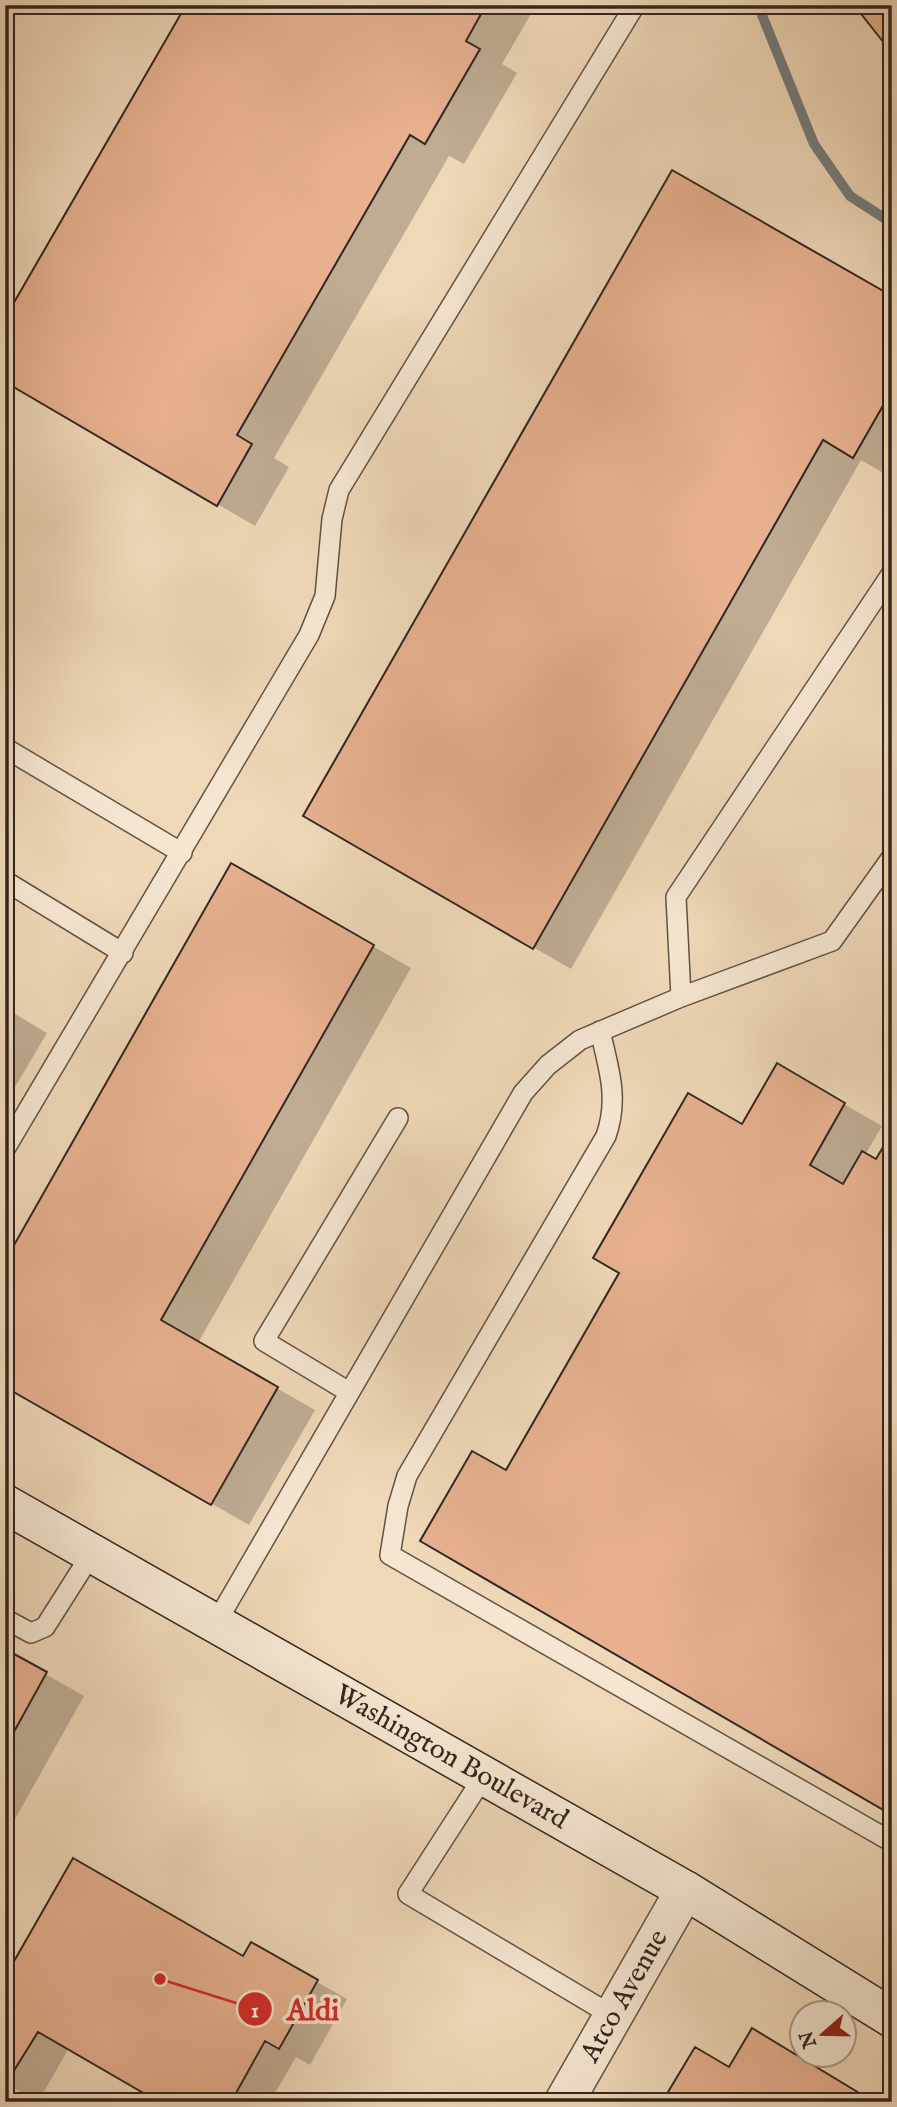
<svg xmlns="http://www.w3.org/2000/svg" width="897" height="2107" font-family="'IM FELL English',serif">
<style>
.shadow{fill:#0003}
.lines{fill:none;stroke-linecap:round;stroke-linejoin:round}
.stream{stroke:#747c7d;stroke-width:10}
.building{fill:#e7b190;stroke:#322620;stroke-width:2}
.service-casing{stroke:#615246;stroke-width:22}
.minor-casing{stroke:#615246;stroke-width:41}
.secondary-casing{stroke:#322620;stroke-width:41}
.service{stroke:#f5e6d1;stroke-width:19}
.minor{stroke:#f5e6d1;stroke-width:38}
.secondary{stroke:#f5e6d1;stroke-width:38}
.labels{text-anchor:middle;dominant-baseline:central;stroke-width:7;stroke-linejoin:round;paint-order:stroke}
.street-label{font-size:28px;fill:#322620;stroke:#f5e6d1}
.leader{fill:none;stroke:#d62828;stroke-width:2.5}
.callout-dot{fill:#d62828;stroke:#f5e6d1;stroke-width:2.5}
.mark-label{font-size:21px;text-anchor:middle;font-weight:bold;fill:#fff}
.callout-label{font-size:30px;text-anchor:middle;font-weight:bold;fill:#d62828;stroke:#f5e6d1;stroke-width:7;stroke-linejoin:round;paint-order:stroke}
</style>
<rect width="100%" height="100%" fill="#efd8b8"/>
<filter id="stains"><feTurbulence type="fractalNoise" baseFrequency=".00286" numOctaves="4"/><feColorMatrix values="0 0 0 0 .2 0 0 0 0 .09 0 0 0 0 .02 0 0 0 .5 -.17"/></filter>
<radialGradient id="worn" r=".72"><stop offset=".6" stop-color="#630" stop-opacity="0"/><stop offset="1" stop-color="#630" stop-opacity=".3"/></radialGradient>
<path class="shadow" d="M 188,5 L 536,5 L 502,64 L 517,73 L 464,164 L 449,156 L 274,458 L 289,467 L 255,526 L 5,380 Z
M 892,298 L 892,478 L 861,460 L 571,969 L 305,815 Z
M 232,866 L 411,968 L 198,1343 L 315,1410 L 249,1525 L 5,1385 Z
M 5,1008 L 47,1033 L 5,1104 Z
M 778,1066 L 882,1126 L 865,1155 L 877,1161 L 892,1813 L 506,1472 L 743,1126 Z
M 5,1651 L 84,1696 L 5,1837 Z
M 252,1945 L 347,1999 L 310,2065 L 296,2057 L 270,2102 L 163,2102 L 69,2048 L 38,2102 L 5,2083 L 5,1981 L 244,1958 Z"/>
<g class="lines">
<path class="stream" d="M 758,5 L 814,144 L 850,196 L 892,223"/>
</g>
<path class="building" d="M 186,5 L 486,5 L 466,41 L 480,49 L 425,144 L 410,135 L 237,435 L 252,444 L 217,506 L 5,382 L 5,318 Z
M 854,5 L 892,5 L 892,53 Z
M 672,170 L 892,296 L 892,390 L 853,458 L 823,440 L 533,949 L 303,816 Z
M 231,863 L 374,945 L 161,1320 L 278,1387 L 211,1505 L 5,1387 L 5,1261 Z
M 777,1063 L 845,1103 L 810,1165 L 843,1184 L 862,1151 L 876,1159 L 892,1132 L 892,1815 L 420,1541 L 472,1451 L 506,1470 L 619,1273 L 593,1258 L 688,1093 L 742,1124 Z
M 5,1649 L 47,1672 L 5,1748 Z
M 73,1858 L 243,1956 L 251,1942 L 318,1980 L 279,2049 L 265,2041 L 231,2102 L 159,2102 L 38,2032 L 5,2085 L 5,1977 Z
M 752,2028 L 874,2102 L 662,2102 L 695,2047 L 729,2067 Z"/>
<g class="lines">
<g class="service-casing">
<path id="service" d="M 5,748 L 182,853
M 5,881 L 123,953
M 681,997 L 676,897 L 892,573
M 600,1031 C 609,1069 619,1099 606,1136 L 407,1476 L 398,1506 L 390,1555 L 892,1842
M 5,1149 L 309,635 L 325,596 L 332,519 L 339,490 L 635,5
M 349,1392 L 264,1341 L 398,1118
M 5,1619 L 31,1633 L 45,1627 L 92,1553
M 216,1623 L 523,1093 L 548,1065 L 580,1040 L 681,997 L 832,941 L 892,857
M 484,1776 L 408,1894 L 613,2016"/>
</g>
<g class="minor-casing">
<g id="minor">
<path id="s1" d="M 564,2102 L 685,1890"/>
</g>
</g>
<g class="secondary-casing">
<g id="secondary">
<path id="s2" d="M 5,1504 L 685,1890 L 892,2018"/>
</g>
</g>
<use href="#service" class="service"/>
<use href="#minor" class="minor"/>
<use href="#secondary" class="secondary"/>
</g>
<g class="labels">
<g class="street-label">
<text stroke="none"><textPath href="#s2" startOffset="513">Washington Boulevard</textPath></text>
<text stroke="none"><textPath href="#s1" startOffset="122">Atco Avenue</textPath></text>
</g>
</g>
<path class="leader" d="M160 1979L255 2009"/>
<g class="callout-dot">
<circle cx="160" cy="1979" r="7"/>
<circle cx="255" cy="2009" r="18"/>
</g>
<g class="mark-label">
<text x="255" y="2017">1</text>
</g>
<g class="callout-label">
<text x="313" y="2020">Aldi</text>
</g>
<rect width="897" height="2107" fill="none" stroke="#efd8b8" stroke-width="28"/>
<rect x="7" y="7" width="883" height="2093" fill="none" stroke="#322620" stroke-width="3.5"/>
<rect x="14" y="14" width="869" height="2079" fill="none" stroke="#322620" stroke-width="2"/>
<g transform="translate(823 2034) rotate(250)"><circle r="33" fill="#f5e6d1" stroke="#a7998a" stroke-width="2"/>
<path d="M0-5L12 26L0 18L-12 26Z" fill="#8f2418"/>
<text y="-10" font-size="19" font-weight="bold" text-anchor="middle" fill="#322620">N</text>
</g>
<rect width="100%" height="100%" filter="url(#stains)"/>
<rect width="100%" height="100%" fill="url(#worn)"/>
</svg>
